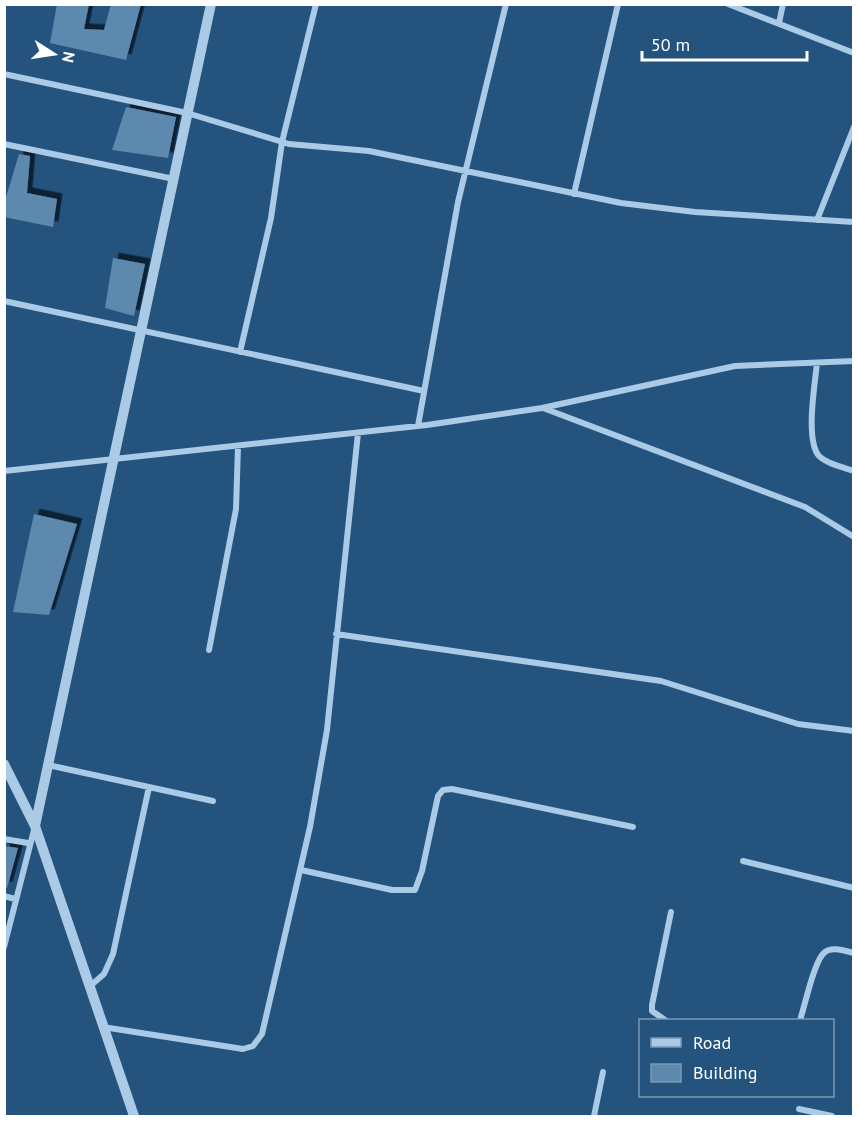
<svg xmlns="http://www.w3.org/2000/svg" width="858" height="1121" font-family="'PT Sans',sans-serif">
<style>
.building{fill:#5d89af;filter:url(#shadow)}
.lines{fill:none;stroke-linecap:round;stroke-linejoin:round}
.minor{stroke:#aacae6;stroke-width:6}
.tertiary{stroke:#aacae6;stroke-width:10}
</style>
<defs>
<filter id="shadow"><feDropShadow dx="5.5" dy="-5.5" stdDeviation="0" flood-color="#0009"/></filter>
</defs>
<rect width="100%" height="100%" fill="#24537e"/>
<path class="building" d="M 57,4 L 89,4 L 84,29 L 104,30 L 111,4 L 141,4 L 126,60 L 50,43 Z
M 126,107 L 176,117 L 168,158 L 112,150 Z
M 19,154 L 30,156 L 27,193 L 57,199 L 53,227 L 4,217 L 4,204 Z
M 113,258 L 145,264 L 134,316 L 105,308 Z
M 34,514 L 77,524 L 49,615 L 13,612 Z
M 4,846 L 18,848 L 7,888 L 4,887 Z"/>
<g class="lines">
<path class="minor" d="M 728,4 L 854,53
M 779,23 L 783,4
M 4,74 L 187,113 L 289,144 L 369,151 L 621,203 L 695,212 L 854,222
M 4,144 L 174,179
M 574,194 L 618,4
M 817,220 L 854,127
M 4,301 L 424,391
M 240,352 L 271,218 L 282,142 L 316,4
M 817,363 C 815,384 805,440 819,456 C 827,464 843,467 854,471
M 543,408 L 805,507 L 854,537
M 418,426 L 458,202 L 506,4
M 4,471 L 427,425 L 542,408 L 735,366 L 854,361
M 336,634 L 661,681 L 798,724 L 854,731
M 209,650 L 236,509 L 238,446
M 48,765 L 213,801
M 4,839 L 28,843
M 743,861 L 854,888
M 301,870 L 392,890 L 415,890 L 422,871 L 438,796 L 443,790 L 452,789 L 633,827
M 4,896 L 15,899
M 4,947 L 35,826
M 89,987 L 104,974 L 113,954 L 149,787
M 665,1020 L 652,1011 L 652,1005 L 671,912
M 800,1020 C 805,1006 814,960 825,952 C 832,946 845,951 854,953
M 103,1027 L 243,1049 L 253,1046 L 262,1034 L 310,827 L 327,730 L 358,433
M 799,1109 L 832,1116
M 594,1116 L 603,1072"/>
<path class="tertiary" d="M 4,764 L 35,826 L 134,1116
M 35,826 L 211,4"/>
</g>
<rect width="858" height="1121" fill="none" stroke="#ffffff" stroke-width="12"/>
<rect x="639" y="1019" width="195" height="78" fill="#24537e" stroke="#7c98b2" stroke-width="1.5"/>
<rect x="651" y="1038" width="30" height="9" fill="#aacae6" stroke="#7c98b2" stroke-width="1.5"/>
<text x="693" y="1049" font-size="18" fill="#ffffff">Road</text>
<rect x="651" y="1064" width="30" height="18" fill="#5d89af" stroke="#7c98b2" stroke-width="1.5"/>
<text x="693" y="1079" font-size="18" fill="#ffffff">Building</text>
<g transform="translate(54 54) rotate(102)" stroke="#24537e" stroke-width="4.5" paint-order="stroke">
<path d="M0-4.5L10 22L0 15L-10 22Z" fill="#ffffff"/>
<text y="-9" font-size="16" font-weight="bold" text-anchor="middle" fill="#ffffff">N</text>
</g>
<path d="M642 51v9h165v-9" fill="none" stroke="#ffffff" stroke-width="3"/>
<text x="651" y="51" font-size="18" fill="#ffffff" stroke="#24537e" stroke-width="4.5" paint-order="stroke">50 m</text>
</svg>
